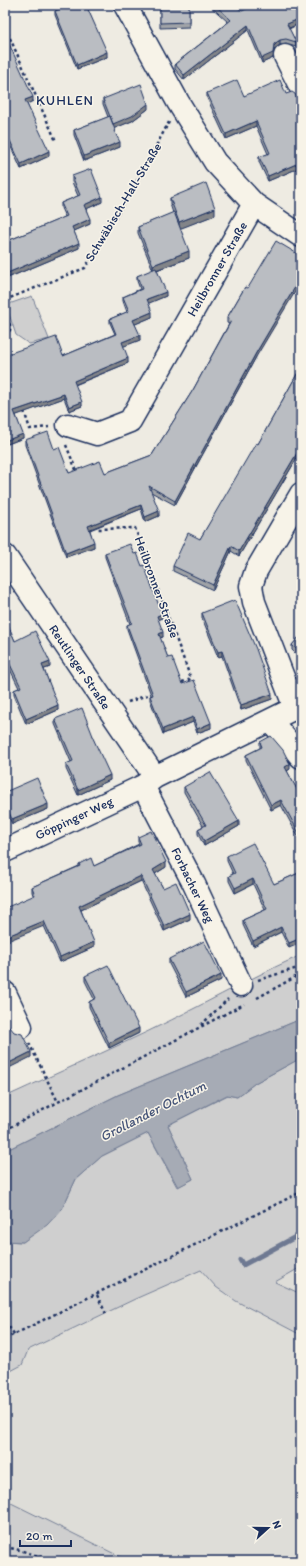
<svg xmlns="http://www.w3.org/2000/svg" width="306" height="1566" font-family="Itim,sans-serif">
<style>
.built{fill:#deddd8}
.green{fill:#cfcfcf;stroke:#757f96}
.water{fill:#a6abb5;stroke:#6e7992}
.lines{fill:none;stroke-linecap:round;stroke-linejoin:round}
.stream{stroke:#6e7992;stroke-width:5}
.minor-casing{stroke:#1b2f5e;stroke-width:25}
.path{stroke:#1b2f5e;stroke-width:2.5;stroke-dasharray:3 3;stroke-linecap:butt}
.minor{stroke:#f7f3e8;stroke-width:22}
.wall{fill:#a0a3a7;stroke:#1b2f5e}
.shaded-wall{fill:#828488;stroke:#1b2f5e}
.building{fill:#babdc2;stroke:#1b2f5e}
.labels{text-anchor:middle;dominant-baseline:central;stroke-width:3;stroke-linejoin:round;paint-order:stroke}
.street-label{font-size:13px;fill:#1b2f5e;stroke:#f7f3e8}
.neighbourhood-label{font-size:14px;letter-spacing:1px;fill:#1b2f5e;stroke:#f7f3e8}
.water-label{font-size:14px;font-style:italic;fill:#455478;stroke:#f7f3e8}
</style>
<rect width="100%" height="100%" fill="#eeebe2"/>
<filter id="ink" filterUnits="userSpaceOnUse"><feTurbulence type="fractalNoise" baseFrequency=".025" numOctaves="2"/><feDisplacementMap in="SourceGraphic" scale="8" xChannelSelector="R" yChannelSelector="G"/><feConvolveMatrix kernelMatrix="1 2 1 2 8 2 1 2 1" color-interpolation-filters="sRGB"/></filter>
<g filter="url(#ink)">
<path class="built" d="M 301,1267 L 301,1294 L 274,1282 Z
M 201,1270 L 216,1287 L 236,1301 L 301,1335 L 301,1561 L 5,1561 L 5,1374 L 21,1365 L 28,1350 L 135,1299 Z"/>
<path class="green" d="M 32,296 L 49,339 L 29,344 L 16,335 L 6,305 Z
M 301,955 L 301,1019 L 118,1095 L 5,1151 L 5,1097 C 68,1068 133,1040 195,1008 C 230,990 265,971 301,955 Z
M 301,1058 L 301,1267 L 275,1282 L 301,1294 L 301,1335 L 236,1301 L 216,1287 L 201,1270 L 135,1299 L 28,1350 L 22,1365 L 5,1374 L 5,1241 L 23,1242 L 62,1209 L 76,1179 L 102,1156 L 148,1133 L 177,1187 L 193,1179 L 168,1125 L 228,1095 L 237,1097 L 255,1083 Z
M 5,1500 L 129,1561 L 5,1561 Z"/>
<path class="water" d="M 301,1019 L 301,1058 L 255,1083 L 237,1097 L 227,1095 L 168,1125 L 193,1179 L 178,1187 L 148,1133 L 102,1156 L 76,1179 L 62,1209 L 47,1225 L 23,1242 L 5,1241 L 5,1151 L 118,1095 Z"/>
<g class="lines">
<path class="stream" d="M 240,1260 L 243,1265 L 301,1234"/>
<g class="minor-casing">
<path id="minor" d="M 125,5 L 178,102 L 215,162 L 254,204 L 301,236
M 285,56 L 301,88
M 68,425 L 97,434 L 130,421 L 254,204
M 5,556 L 155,777
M 295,708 L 254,602 L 251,586 L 256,571 L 301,494
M 271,721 L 301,757
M 143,786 L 194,884 L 241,985
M 5,851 L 143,786 L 155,777 L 301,705
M 5,993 L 21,1027"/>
</g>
<path class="path" d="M 5,27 L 56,141
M 5,300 L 85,268 L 137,181 L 169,122
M 5,312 L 11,328 L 5,339
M 24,411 L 30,429 L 49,427
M 66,445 L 77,472
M 96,524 L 98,529 L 135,528 L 191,679 L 179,683
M 128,702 L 153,693
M 258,980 L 301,967
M 257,998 L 301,974
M 201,1025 L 228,999
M 29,1043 L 58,1102
M 5,1130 L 244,1004
M 97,1295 L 107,1316
M 5,1322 L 15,1335
M 5,1339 L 301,1192
M 5,1547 L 20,1550 L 52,1561"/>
<use href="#minor" class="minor"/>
</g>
<path class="wall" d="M 59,5 L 86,5 L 107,57 L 77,69 L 55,15 L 55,11 L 60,9 Z
M 160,5 L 189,5 L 189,27 L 160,28 Z
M 209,5 L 235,5 L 242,11 L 301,5 L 301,23 L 289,29 L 296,42 L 296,47 L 286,44 L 280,45 L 274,49 L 273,58 L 262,63 L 248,30 L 184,80 L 175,69 L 175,64 L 228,22 Z
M 5,37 L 33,101 L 27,104 L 49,156 L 21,169 L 5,134 Z
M 207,93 L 244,96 L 286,94 L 301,107 L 301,167 L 268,181 L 259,162 L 259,157 L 268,154 L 256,126 L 226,139 L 207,98 Z
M 103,99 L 148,109 L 132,121 L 114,128 L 115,133 L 120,147 L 84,161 L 74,135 L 74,130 L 108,117 L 103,104 Z
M 72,176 L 102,202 L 86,209 L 90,224 L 74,231 L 79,248 L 5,279 L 5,242 L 65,217 L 61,208 L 61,203 L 78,196 L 72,182 Z
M 170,198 L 215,215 L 180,228 L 189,258 L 157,270 L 166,296 L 148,303 L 152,317 L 135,324 L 140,340 L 123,346 L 128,363 L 75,385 L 82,406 L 69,411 L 64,398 L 16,415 L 23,438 L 5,445 L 5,355 L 63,356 L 115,334 L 110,323 L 110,319 L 127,312 L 123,301 L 123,297 L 140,289 L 137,281 L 137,276 L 153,270 L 138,233 L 138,227 L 173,213 L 170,204 Z
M 245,287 L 256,357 L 175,505 L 151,492 L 159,516 L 145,522 L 141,509 L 90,530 L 94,547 L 66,557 L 25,445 L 25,440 L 54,449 L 69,473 L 105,473 L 152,455 L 193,390 L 229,324 L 227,323 L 227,318 Z
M 301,367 L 298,459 L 297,458 L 239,556 L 231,551 L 213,590 L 173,571 L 173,566 L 200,539 L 258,444 Z
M 105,553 L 134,554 L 162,618 L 158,619 L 163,637 L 160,638 L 168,658 L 182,684 L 211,728 L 197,733 L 193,722 L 163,734 L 150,700 L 150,696 L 151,695 L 127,629 L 127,625 L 130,624 L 105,557 Z
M 202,613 L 272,699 L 241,710 L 222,656 L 218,657 L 202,618 Z
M 5,618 L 15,641 L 50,667 L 44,669 L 58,710 L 26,724 L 14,695 L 14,690 L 19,688 L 5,659 Z
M 301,635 L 301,659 L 292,650 L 292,645 Z
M 55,719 L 93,739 L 110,780 L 78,795 L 66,769 L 66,764 L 71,762 L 55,724 Z
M 260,742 L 290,769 L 287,771 L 301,797 L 301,842 L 281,805 L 271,810 L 246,760 L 246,755 L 260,748 Z
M 184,787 L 239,826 L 204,846 L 198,834 L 198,829 L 203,826 L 184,792 Z
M 5,792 L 48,809 L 12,824 L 5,809 Z
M 138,837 L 166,867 L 155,874 L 163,888 L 190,919 L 164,931 L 141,881 L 81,910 L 94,947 L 60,962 L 44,926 L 32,892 L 32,887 L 79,866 L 79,864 L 94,866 L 139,844 L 138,842 Z
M 227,856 L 274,884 L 301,872 L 289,948 L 281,932 L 253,946 L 243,925 L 243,920 L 265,910 L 253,884 L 235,893 L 229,881 L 229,876 L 233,874 L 227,861 Z
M 169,959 L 221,980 L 186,997 L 169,964 Z
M 85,976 L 139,1033 L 109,1048 L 89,1007 L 89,1002 L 94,999 L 85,981 Z"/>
<path class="shaded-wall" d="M 301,18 L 301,23 L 287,29 L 287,24 Z
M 248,25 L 248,30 L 184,80 L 184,75 Z
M 280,40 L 280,45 L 274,49 L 273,58 L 262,63 L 262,58 Z
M 107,52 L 107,57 L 77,69 L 77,65 Z
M 33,97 L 33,101 L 25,105 L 25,100 Z
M 148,104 L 148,109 L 132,121 L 113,129 L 113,124 Z
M 256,121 L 256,126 L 226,139 L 226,134 Z
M 120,142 L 120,147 L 84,161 L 84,156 Z
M 49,151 L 49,156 L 21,169 L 21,164 Z
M 301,162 L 301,167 L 268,181 L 268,176 Z
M 102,197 L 102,202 L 84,210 L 84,205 Z
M 215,208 L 215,215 L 179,229 L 179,222 Z
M 90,219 L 90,224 L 72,232 L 72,227 Z
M 79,243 L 79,248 L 5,279 L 5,274 Z
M 189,251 L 189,258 L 153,271 L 153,265 Z
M 301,277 L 301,282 L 256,357 L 175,505 L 175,501 L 256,353 Z
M 166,292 L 166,296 L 147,304 L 147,299 Z
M 152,312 L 152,317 L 133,325 L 133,320 Z
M 140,335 L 140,340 L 122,347 L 122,342 Z
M 128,358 L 128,363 L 74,385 L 74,381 Z
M 64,394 L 64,398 L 14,416 L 14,411 Z
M 82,402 L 82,406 L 69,411 L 69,407 Z
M 23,434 L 23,438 L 5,445 L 5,441 Z
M 301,449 L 301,454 L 298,459 L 298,454 Z
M 297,453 L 297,458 L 239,556 L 239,551 Z
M 141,505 L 141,509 L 88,530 L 88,526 Z
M 159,511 L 159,516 L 145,522 L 145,517 Z
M 94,542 L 94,547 L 66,557 L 66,553 Z
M 231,546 L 231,551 L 213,590 L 213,585 Z
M 162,614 L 162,618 L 157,620 L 157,616 Z
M 163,632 L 163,637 L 159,638 L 159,634 Z
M 222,651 L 222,656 L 218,657 L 218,652 Z
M 50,662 L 50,667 L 42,670 L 42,665 Z
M 272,694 L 272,699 L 241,710 L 241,705 Z
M 58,705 L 58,710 L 26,724 L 26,719 Z
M 193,717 L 193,722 L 163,734 L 163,729 Z
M 211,723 L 211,728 L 197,733 L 197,729 Z
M 290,764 L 290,769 L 285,772 L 285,767 Z
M 110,775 L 110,780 L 78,795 L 78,790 Z
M 281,800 L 281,805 L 271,810 L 271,805 Z
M 48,804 L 48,809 L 12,824 L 12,819 Z
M 239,821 L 239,826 L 204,846 L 204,841 Z
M 166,862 L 166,867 L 153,875 L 153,870 Z
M 141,876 L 141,881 L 79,911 L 79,906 Z
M 253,879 L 253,884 L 235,893 L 235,888 Z
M 190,914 L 190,919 L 164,931 L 164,926 Z
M 44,921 L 44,926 L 5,942 L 5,937 Z
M 281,927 L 281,932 L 253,946 L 253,941 Z
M 301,938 L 301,943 L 289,948 L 289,943 Z
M 94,942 L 94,947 L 60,962 L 60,957 Z
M 221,975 L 221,980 L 186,997 L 186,992 Z
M 139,1028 L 139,1033 L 109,1048 L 109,1043 Z
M 31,1052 L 31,1057 L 5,1070 L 5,1065 Z"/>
<path class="building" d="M 61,5 L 86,5 L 107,52 L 77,65 L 55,11 L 62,8 Z
M 160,5 L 189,5 L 189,22 L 160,23 Z
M 215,5 L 235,5 L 242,11 L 255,5 L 301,5 L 301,18 L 287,24 L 296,42 L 286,39 L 280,40 L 274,44 L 273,53 L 262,58 L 248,25 L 184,75 L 175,64 L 231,20 Z
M 5,37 L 6,37 L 33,97 L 25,100 L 49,151 L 21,164 L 5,130 Z
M 237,80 L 244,96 L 280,80 L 286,94 L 292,92 L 295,94 L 301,107 L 301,162 L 268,176 L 259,157 L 270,153 L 256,121 L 226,134 L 207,93 Z
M 141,84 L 148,104 L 132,116 L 113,124 L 103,99 Z
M 110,116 L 115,130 L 114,131 L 120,142 L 84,156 L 74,130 Z
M 91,169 L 102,197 L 84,205 L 90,219 L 72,227 L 79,243 L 5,274 L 5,242 L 67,216 L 61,203 L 80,195 L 72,176 Z
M 206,183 L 215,208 L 179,222 L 170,198 Z
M 174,212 L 189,251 L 153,265 L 138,227 Z
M 276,241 L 301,256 L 301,264 L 300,266 L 301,266 L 301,277 L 256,353 L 175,501 L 149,486 L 159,511 L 145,517 L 141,505 L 88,526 L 94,542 L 66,553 L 25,440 L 48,432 L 54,449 L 59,447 L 69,473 L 100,461 L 105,473 L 152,455 L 193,390 L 231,321 L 227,318 L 245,287 L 248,288 Z
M 156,268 L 166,292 L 147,299 L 152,312 L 133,320 L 140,335 L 122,342 L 128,358 L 74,381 L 82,402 L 69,407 L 64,394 L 14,411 L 23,434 L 5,441 L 5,355 L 56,337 L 63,356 L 116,334 L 110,319 L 129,311 L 123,297 L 142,289 L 137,276 Z
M 301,367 L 301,449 L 298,454 L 297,453 L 239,551 L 231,546 L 213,585 L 173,566 L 188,533 L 200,539 L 256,443 L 258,444 Z
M 130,544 L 134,554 L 137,553 L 142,566 L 144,565 L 162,614 L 157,616 L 163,632 L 159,634 L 168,658 L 172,657 L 182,684 L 194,680 L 211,723 L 197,729 L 193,717 L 163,729 L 150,696 L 153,695 L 127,625 L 132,623 L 105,553 Z
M 235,600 L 256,649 L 272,694 L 241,705 L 222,651 L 218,652 L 202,613 Z
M 5,618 L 15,641 L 35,631 L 50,662 L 42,665 L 58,705 L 26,719 L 14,690 L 21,687 L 5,654 Z
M 301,635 L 301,654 L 292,645 Z
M 82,708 L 93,736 L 92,736 L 110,775 L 78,790 L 66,764 L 73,761 L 55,719 Z
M 271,736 L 283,750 L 290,764 L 285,767 L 301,797 L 301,837 L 281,800 L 271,805 L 246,755 L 262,747 L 260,742 Z
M 210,772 L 239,821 L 204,841 L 198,829 L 206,825 L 184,787 Z
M 37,778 L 48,804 L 12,819 L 5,804 L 5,792 Z
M 151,831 L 166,862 L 153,870 L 163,888 L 176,882 L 190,914 L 164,926 L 141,876 L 79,906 L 94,942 L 60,957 L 44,921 L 5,937 L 5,908 L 35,895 L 32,887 L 80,866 L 79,864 L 91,858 L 94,866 L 141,844 L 138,837 Z
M 253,843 L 274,884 L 301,872 L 301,938 L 289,943 L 281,927 L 253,941 L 243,920 L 267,909 L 253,879 L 235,888 L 229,876 L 235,873 L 227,856 Z
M 204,941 L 221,975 L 186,992 L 169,959 Z
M 108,965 L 139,1028 L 109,1043 L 89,1002 L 96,998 L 85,976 Z
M 10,1027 L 14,1032 L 22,1034 L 31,1052 L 5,1065 L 5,1030 Z"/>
</g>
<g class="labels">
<g class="street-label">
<text transform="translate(123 202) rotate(-59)">Schwäbisch-Hall-Straße</text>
<text transform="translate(217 269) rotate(-60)">Heilbronner Straße</text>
<text transform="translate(157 587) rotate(70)">Heilbronner Straße</text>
<text transform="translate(80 667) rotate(56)">Reutlinger Straße</text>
<text transform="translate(74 818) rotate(-25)">Göppinger Weg</text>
<text transform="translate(193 885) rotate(64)">Forbacher Weg</text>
</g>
<g class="neighbourhood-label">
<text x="65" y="100">KUHLEN</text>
</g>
<g class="water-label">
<text transform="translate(153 1111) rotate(-27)">Grollander Ochtum</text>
</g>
</g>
<rect width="306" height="1566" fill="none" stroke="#f7f3e8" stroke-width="20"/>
<rect x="10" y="10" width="286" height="1546" fill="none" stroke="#1b2f5e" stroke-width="1.5" filter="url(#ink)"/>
<g transform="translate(268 1528) rotate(69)" stroke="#f7f3e8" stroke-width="3" paint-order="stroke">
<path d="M0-3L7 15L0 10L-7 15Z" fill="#1b2f5e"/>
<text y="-6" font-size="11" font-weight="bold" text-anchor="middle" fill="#1b2f5e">N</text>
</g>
<path d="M20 1540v6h51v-6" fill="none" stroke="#1b2f5e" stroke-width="2"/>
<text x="26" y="1540" font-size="12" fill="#1b2f5e" stroke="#f7f3e8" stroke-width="3" paint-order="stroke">20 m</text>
</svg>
